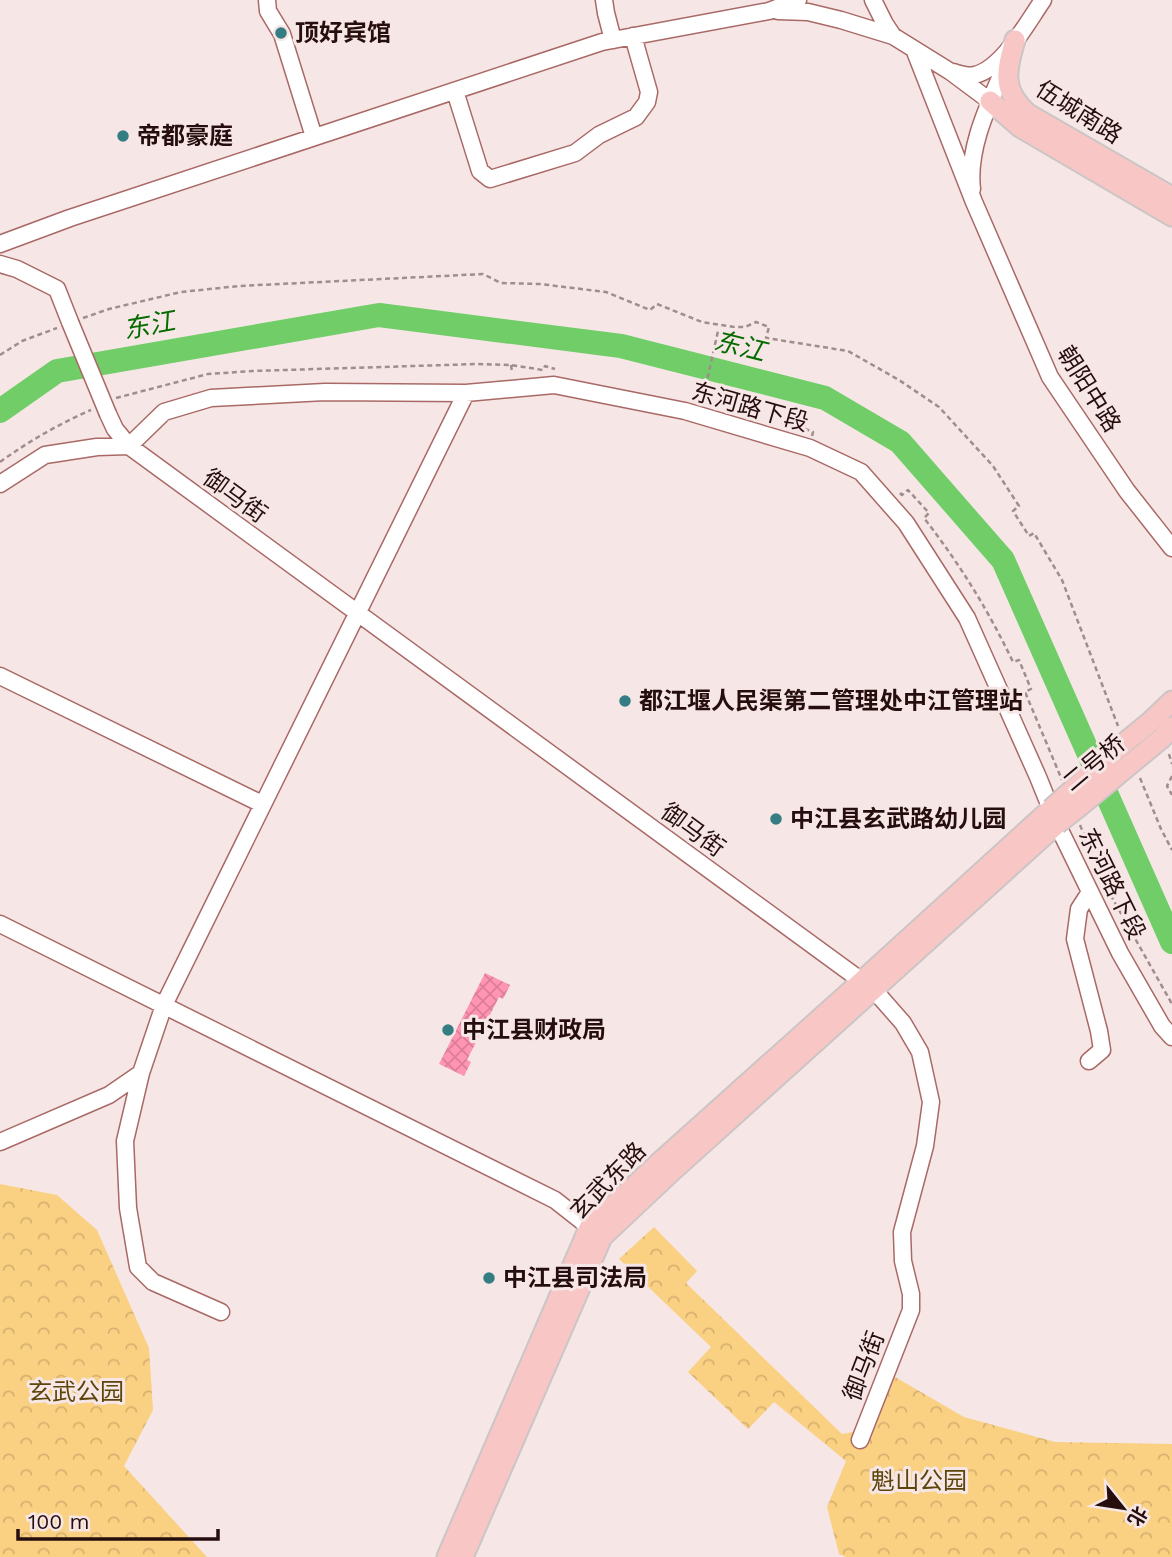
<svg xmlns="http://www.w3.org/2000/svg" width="1172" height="1557" font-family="'Work Sans','Noto Sans SC',sans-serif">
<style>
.park{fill:url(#park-crowns)}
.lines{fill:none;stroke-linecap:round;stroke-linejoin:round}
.river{stroke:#70cd68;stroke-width:24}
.building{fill:url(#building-cross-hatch)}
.minor-casing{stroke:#a96966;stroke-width:19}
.major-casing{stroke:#cbc5c5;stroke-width:23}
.path{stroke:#a08d8c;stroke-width:2.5;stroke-dasharray:5 3.5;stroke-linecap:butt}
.minor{stroke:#fff;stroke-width:16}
.major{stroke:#f8c7c5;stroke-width:19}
.minor-bridge-casing{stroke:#a96966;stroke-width:19;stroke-linecap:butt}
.major-bridge-casing{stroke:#cbc5c5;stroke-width:23;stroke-linecap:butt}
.minor-bridge{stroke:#fff;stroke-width:16}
.major-bridge{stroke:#f8c7c5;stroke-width:19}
.poi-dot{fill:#347d82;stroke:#f6e7e6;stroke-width:2.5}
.labels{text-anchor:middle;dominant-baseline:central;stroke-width:6;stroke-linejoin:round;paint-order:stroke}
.poi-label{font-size:24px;font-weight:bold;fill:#270e0e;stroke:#f6e7e6;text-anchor:start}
.street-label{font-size:24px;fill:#270e0e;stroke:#f6e7e6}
.park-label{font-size:24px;fill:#5d440a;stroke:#f6e7e6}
.water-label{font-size:26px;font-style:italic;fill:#056c00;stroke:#f6e7e6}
</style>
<defs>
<pattern id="park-crowns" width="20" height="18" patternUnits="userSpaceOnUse" patternTransform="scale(1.75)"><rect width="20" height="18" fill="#fad082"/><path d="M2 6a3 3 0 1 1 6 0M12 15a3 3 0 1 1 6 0" fill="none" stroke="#d6b16f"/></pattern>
<pattern id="building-cross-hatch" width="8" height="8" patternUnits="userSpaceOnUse" patternTransform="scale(1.75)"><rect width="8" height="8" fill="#ff94b3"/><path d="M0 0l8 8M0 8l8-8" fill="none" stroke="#db7e99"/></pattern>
</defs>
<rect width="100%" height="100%" fill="#f6e7e6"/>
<path class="park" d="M 0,1184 L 57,1195 L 97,1230 L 149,1348 L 153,1410 L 124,1466 L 207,1557 L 0,1557 Z
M 654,1227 L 697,1271 L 686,1283 L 842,1434 L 853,1432 L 883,1370 L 964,1417 L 1055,1442 L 1172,1444 L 1172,1557 L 846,1557 L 839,1554 L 827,1507 L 846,1461 L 774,1402 L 748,1429 L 688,1372 L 711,1347 L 619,1259 Z"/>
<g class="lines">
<path class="river" d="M 0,411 L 57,371 L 379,315 L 621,346 L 825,398 L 900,442 L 1003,560 L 1172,942"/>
</g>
<path class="building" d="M 485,973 L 510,985 L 503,999 L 499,997 L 467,1060 L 471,1062 L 464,1076 L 439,1064 Z"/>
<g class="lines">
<g class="minor-casing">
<path id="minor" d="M 267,0 L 268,11 L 282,34 L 314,137
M 604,0 L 606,13 L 613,40
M 873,0 L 885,24 L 893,36 L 951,72 L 990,101
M 778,11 L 808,12 L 841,20 L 893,36
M 914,49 L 974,202 L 1050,377 L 1127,491 L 1172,548
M 953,72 C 960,74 968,77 975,75 C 1003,68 1027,23 1043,0
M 455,91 L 480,171 L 490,179 L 575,153 L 599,135 L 636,117 L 647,102 L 649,92 L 633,36
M 972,189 C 967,147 990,102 1006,64
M 0,244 L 70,218 L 602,42 L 769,11 L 798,0
M 0,264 L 17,269 L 57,289 L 70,322
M 108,414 L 115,429 L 129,446 L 874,990 L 903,1023 L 920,1052 L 931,1102 L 925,1146 L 902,1232 L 903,1261 L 911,1294 L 911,1310 L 860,1440
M 0,484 L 45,455 L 97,447 L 129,446 L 164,412 L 211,398 L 325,392 L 466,393 L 554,385 L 685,411 L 810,448 L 861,472 L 906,523 L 967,618 L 1038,777 L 1057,824 L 1120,953 L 1162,1026 L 1172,1037
M 0,676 L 262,804
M 0,924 L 555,1200 L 597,1233
M 1089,1061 L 1102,1050 L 1099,1031 L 1075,939 L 1079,909 L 1090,892
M 0,1142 L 109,1095 L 141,1073
M 221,1312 L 153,1282 L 138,1267 L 128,1208 L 125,1141 L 141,1073 L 164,1005 L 466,393"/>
</g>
<g class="major-casing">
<path id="major" d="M 1015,40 C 1006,72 1001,90 1028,114 L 1172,197
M 990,101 L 1020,127 L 1172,216
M 1149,723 L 1172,701
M 1162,738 L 1172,727
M 447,1557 L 589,1228 L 660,1162 L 862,981 L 1051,809
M 463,1557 L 602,1237 L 670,1173 L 1057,824"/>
</g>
<path class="path" d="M 83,318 L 109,309 L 181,292 L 239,286 L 483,274 L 501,283 L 540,284 L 606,292 L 650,310 L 657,304 L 702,322 L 734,327 L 745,327 L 756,322 L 769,327 L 766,338 L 848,351 L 899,380 L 939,407 L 993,466 L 1019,506 L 1013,511 L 1029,536 L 1034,533 L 1062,580 L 1118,726
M 0,355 L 22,341 L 57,328
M 511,365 L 512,372
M 116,398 L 208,374 L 253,371 L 478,364 L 511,365 L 543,370 L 545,366 L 555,369
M 702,403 L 718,331
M 782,424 L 784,421 L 813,432 L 812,436
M 0,462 C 29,441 59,424 91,410
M 900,493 L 902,495 L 908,490 L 929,513 L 924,518 C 961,566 987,608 1013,662 L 1019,660 L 1031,689 L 1025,692 L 1062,780
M 1169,754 L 1172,764
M 1172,776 L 1167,786 L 1172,795
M 1140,778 L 1161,829 L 1172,850
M 1080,825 L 1106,887 L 1172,1004"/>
<use href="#minor" class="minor"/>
<use href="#major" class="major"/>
<g class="minor-bridge-casing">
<path id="minor-bridge" d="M 70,322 L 108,414"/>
</g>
<g class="major-bridge-casing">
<path id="major-bridge" d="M 1051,809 L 1128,740 L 1149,723
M 1057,824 L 1080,806 L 1162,738"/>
</g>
<use href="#minor-bridge" class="minor-bridge"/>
<use href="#major-bridge" class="major-bridge"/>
</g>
<g class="poi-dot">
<circle cx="281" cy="33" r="7"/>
<circle cx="123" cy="136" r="7"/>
<circle cx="625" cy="701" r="7"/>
<circle cx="776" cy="819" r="7"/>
<circle cx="448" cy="1030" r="7"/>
<circle cx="489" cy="1278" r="7"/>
</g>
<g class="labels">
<g class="poi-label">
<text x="295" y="33">顶好宾馆</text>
<text x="137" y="136">帝都豪庭</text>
<text x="639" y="701">都江堰人民渠第二管理处中江管理站</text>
<text x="790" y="819">中江县玄武路幼儿园</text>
<text x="462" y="1030">中江县财政局</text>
<text x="503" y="1278">中江县司法局</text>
</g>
<g class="street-label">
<text transform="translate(1079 112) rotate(32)">伍城南路</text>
<text transform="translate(1089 389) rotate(58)">朝阳中路</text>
<text transform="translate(750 407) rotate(16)">东河路下段</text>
<text transform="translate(235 496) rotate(36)">御马街</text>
<text transform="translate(1094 763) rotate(-40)">二号桥</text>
<text transform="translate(693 830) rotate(36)">御马街</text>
<text transform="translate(1112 884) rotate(64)">东河路下段</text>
<text transform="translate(608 1181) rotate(-46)">玄武东路</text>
<text transform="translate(864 1366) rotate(-69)">御马街</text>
</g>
<g class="park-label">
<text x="76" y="1392">玄武公园</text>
<text x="919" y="1481">魁山公园</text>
</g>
<g class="water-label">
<text transform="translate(149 325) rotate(-10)">东江</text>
<text transform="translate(740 346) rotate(14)">东江</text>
</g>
</g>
<g transform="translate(1123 1508) rotate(120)" stroke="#f6e7e6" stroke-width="5" paint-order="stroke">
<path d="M0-5L12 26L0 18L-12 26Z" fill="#270e0e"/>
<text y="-10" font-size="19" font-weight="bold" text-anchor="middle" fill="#270e0e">北</text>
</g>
<path d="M18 1529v10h200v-10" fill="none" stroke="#270e0e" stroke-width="3.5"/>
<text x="28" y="1529" font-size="21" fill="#270e0e" stroke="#f6e7e6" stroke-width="5" paint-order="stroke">100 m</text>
</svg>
